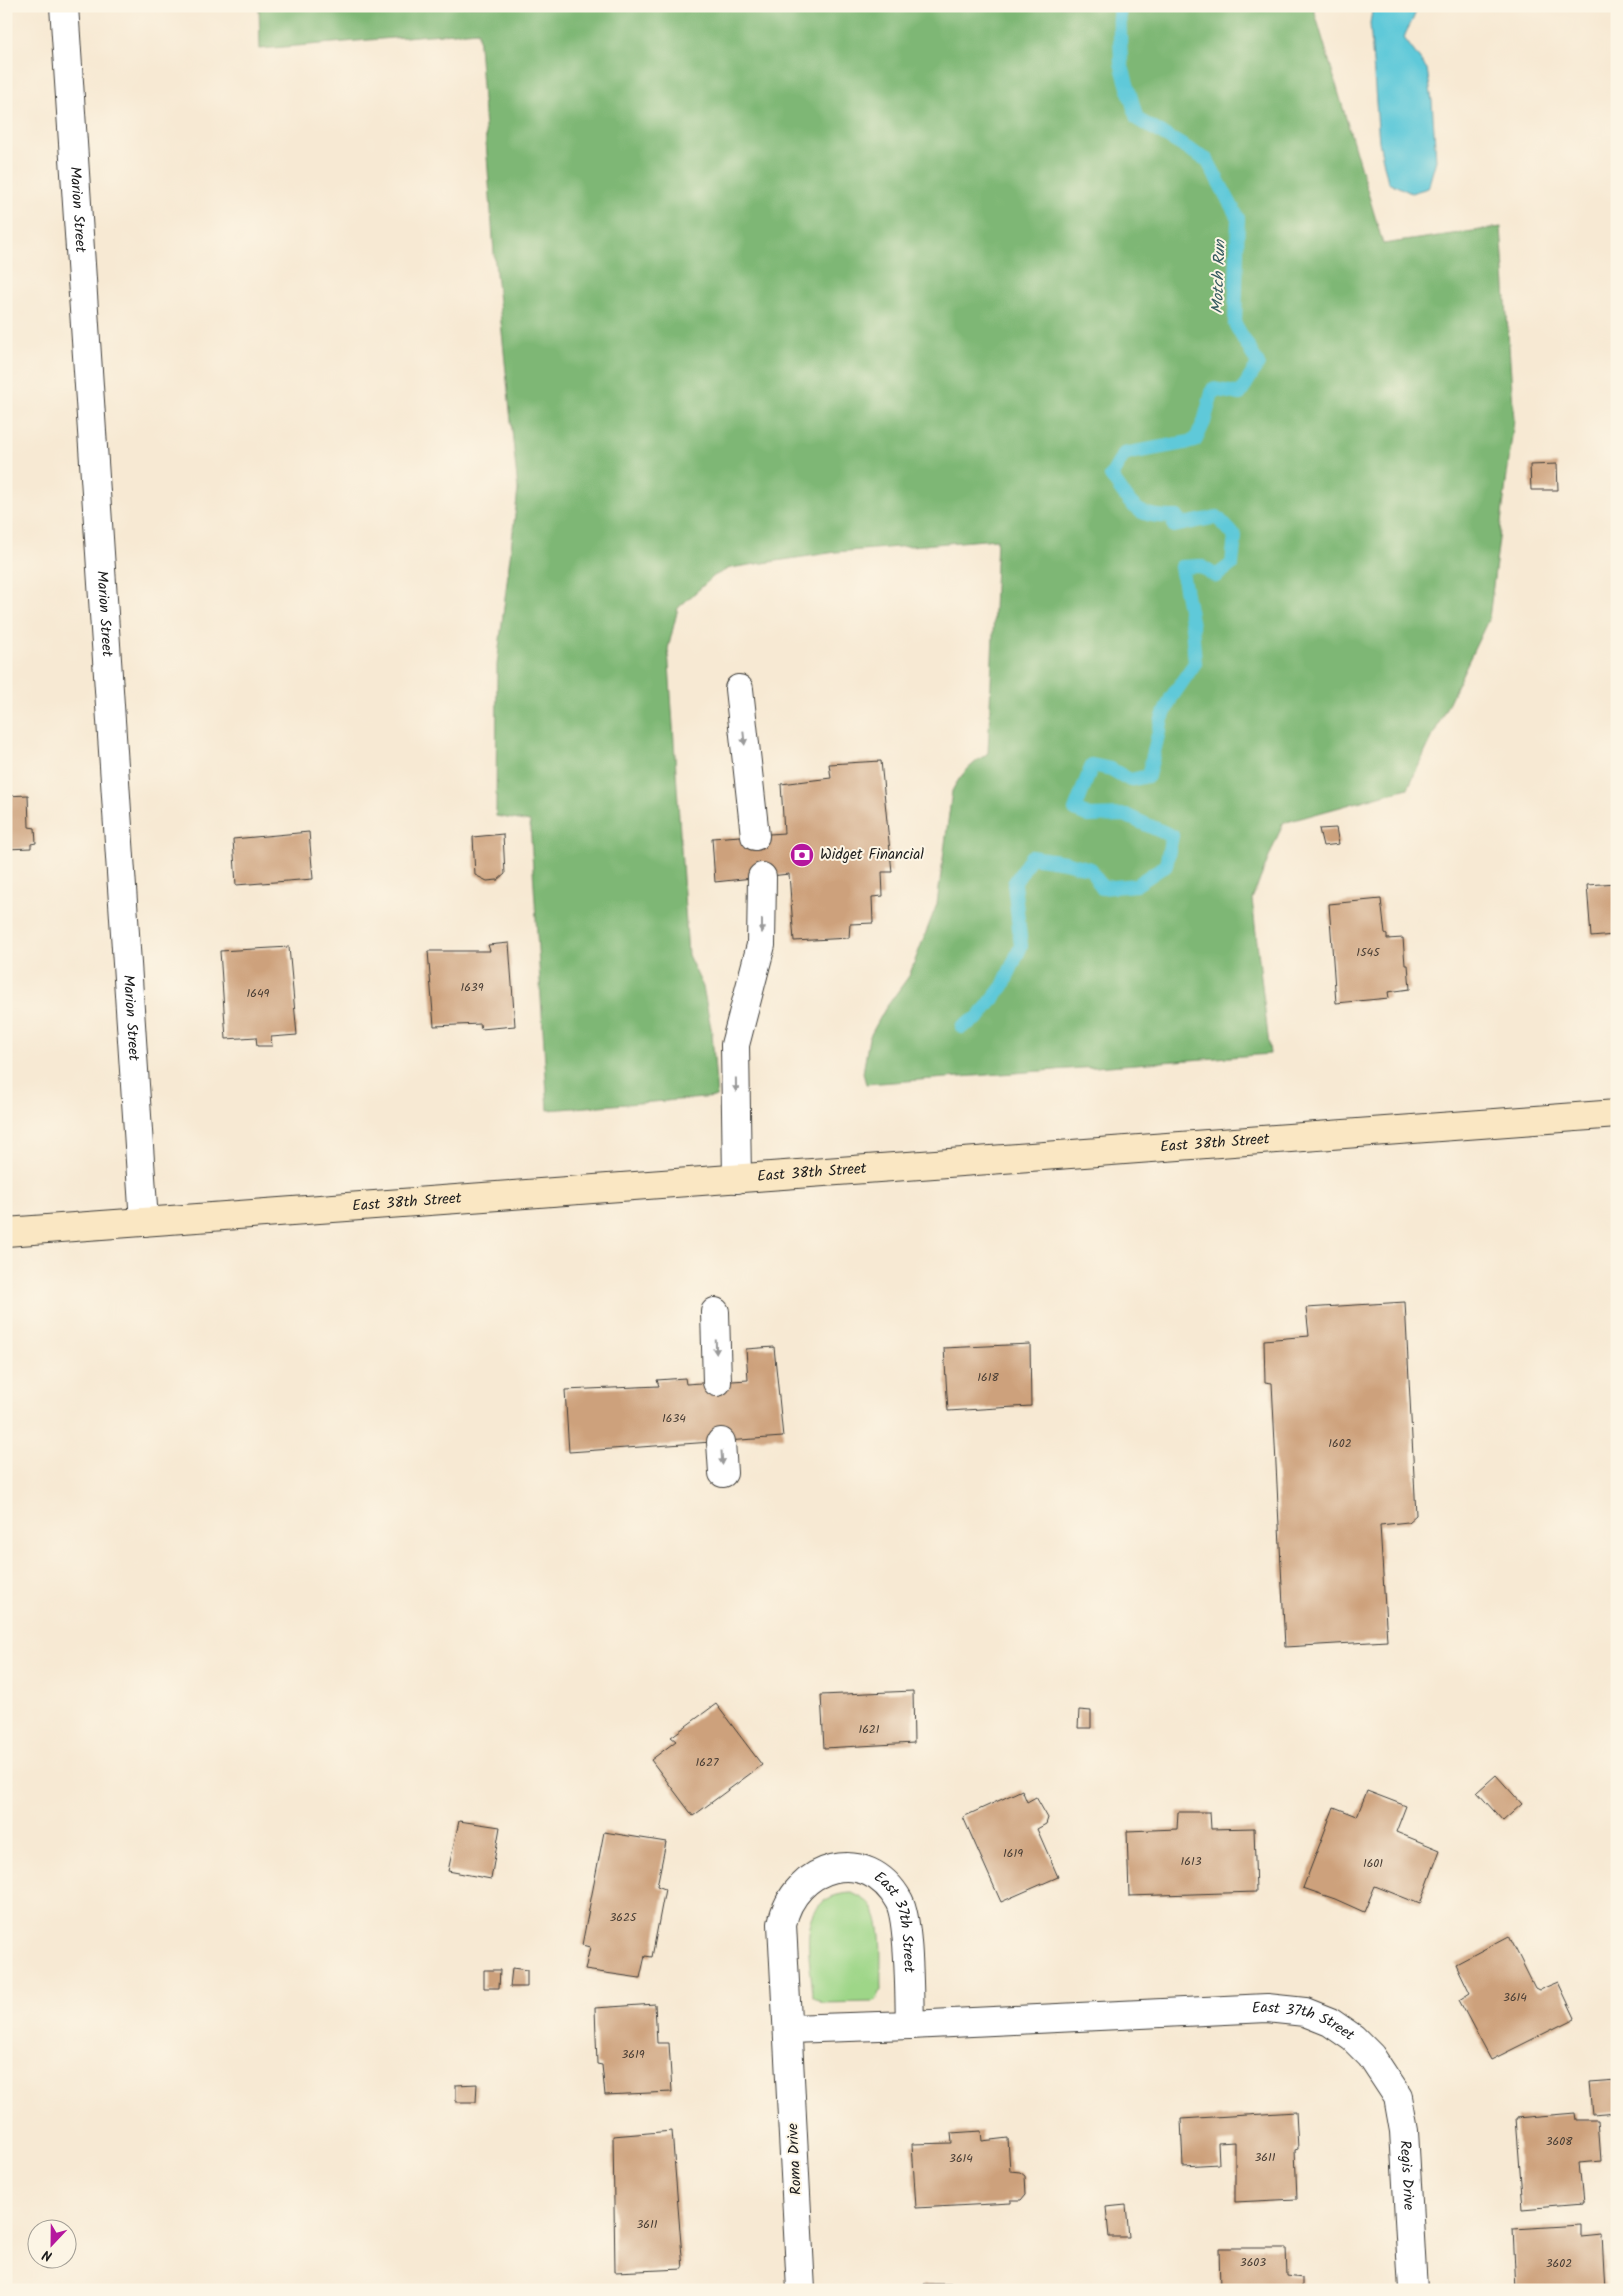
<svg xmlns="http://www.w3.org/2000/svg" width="1623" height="2296" font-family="Kalam,sans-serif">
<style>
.green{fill:#9ed688;stroke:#5d7952}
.forest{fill:#7eb774;stroke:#4d6a48}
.water{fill:#5fc9d9;stroke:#3e727a}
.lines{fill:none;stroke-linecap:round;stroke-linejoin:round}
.stream{stroke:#5fc9d9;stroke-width:14}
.building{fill:#cda17c}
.lane-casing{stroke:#3d3b37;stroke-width:30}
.street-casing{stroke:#3d3b37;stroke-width:30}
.secondary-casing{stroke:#3d3b37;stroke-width:30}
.lane{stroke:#fff;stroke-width:28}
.street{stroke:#fff;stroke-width:28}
.secondary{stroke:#fae7c3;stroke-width:28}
.oneway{fill:#999}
.labels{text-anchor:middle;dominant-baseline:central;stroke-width:4;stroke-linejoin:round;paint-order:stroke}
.number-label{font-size:12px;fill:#483d34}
.street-label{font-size:15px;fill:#1c1c1c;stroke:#fcf5e5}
.poi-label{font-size:15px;fill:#1c1c1c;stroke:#fcf5e5;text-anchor:start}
.water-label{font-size:16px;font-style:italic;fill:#33595e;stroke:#fcf5e5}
</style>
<rect width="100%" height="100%" fill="#fcf5e5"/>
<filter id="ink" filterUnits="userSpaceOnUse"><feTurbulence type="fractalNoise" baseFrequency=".02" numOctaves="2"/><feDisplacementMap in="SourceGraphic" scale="10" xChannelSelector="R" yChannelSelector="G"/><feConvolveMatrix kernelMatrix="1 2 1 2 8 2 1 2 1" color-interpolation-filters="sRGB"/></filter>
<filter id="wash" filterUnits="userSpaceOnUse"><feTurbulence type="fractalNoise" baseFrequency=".0096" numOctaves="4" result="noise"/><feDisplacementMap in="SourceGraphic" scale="20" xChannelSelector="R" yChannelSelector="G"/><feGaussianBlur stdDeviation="1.12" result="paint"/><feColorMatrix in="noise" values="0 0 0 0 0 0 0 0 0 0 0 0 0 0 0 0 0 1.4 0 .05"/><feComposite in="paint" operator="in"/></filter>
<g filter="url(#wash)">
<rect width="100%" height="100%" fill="#f7e9d3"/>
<path class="green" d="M 852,1893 C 860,1897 869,1901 873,1909 C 884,1928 880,1968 881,1990 L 878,1997 L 873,2002 L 822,2003 L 813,1997 C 811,1957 792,1895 852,1893 Z"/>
<path class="forest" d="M 259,6 L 1313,6 L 1383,244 L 1501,227 L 1514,420 L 1489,618 L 1408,788 L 1283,823 L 1252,899 L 1270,1054 L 866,1084 L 863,1073 L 869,1038 L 885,1009 L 909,976 L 937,904 L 952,791 C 961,773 972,764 988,753 L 997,539 L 836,552 L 730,568 L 714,576 L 678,608 L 668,649 L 688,955 L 703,987 L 712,1033 L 717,1097 L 548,1110 L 530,822 L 496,816 L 497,665 L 518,490 L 494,253 L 478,31 L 260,49 Z"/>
<path class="water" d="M 1373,6 L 1416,6 C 1417,17 1407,27 1404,38 L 1427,69 L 1432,101 L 1436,160 L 1428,188 L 1411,193 L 1388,182 L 1379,142 L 1370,23 Z"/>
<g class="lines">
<path class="stream" d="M 962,1027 L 979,1017 L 1003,986 L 1021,946 L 1014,884 L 1031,857 L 1065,862 L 1091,869 L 1102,888 L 1136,885 L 1166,865 L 1172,836 L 1125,815 L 1089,816 L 1075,810 L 1092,765 L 1111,769 L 1130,780 L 1148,776 L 1162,719 L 1171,698 L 1195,663 L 1192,626 L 1181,567 L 1200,566 L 1216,576 L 1232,564 L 1235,536 L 1217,517 L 1174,526 L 1177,517 C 1134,517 1134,508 1111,476 L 1124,454 L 1195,441 L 1204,422 L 1213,389 L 1240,394 L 1258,364 L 1235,324 L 1238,218 L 1207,160 L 1137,119 L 1121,63 L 1119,6"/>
</g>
<g id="blocks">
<path class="building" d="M 1557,464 L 1558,490 L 1531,490 L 1530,465 Z
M 881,761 L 892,872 L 882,872 L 883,896 L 872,897 L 873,923 L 850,924 L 849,938 L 794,941 L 789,874 L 715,882 L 712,838 L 784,833 L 781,784 L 831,778 L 829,764 Z
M 28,795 L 29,827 L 35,828 L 36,843 L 31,844 L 31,848 L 6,849 L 6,796 Z
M 1336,828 L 1339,844 L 1323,846 L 1319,829 Z
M 309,832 L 313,879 L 236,885 L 233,839 Z
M 503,834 L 505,874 L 498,880 L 487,881 L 475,875 L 473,837 Z
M 1617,883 L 1617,942 L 1615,942 L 1614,935 L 1591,937 L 1587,885 Z
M 1381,899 L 1385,934 L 1387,935 L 1387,939 L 1403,938 L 1405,965 L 1408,965 L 1410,989 L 1388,992 L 1389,998 L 1336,1003 L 1329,904 Z
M 509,943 L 515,1026 L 481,1029 L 480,1024 L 434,1026 L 428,951 L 490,951 L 488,945 Z
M 289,947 L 297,1035 L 271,1037 L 272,1046 L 257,1046 L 256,1037 L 226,1039 L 220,951 Z
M 1405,1302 L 1416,1515 L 1408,1522 L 1380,1525 L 1387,1641 L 1285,1647 L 1272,1383 L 1265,1382 L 1264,1340 L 1309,1336 L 1306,1308 Z
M 1030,1344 L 1031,1406 L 948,1411 L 944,1348 Z
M 774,1347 L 783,1437 L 569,1452 L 565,1390 L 659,1386 L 657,1380 L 685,1378 L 686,1384 L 748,1380 L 746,1349 Z
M 913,1691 L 914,1743 L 824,1748 L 821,1695 Z
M 716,1704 L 762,1765 L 693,1816 L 651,1760 L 676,1741 L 671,1737 Z
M 1079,1710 L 1091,1711 L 1091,1728 L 1078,1728 Z
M 1496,1775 L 1522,1804 L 1503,1821 L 1477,1792 Z
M 1022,1790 L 1027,1802 L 1036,1797 L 1048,1818 L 1046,1824 L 1037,1829 L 1058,1877 L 1001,1902 L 963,1817 Z
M 1367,1791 L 1406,1806 L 1396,1832 L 1440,1850 L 1420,1904 L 1375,1886 L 1364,1912 L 1335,1899 L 1303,1888 L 1334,1807 L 1357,1816 Z
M 1178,1812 L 1210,1812 L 1211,1829 L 1254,1828 L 1256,1892 L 1129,1896 L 1127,1831 L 1177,1829 Z
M 459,1821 L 500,1827 L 491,1879 L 448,1871 Z
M 604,1832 L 666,1842 L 657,1886 L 665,1889 L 652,1957 L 645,1956 L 640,1978 L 585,1970 L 590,1947 L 582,1945 Z
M 1509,1936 L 1535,1988 L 1539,1990 L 1558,1982 L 1575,2018 L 1491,2060 L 1459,2000 L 1470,1993 L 1456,1964 Z
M 512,1968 L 527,1970 L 527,1987 L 510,1987 Z
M 484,1970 L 500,1970 L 499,1988 L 484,1988 Z
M 655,2004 L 657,2043 L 669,2043 L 672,2092 L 605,2095 L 602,2065 L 597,2064 L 595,2008 Z
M 1617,2081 L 1617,2112 L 1592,2114 L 1589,2083 Z
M 477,2084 L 476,2102 L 456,2102 L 456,2085 Z
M 1296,2112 L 1298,2149 L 1295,2150 L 1297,2199 L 1235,2202 L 1235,2142 L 1218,2143 L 1219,2164 L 1183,2166 L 1181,2119 Z
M 1575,2113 L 1576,2120 L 1598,2120 L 1601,2161 L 1579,2163 L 1583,2204 L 1523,2209 L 1516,2118 Z
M 672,2131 L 683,2269 L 615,2272 L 613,2136 Z
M 981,2131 L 982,2141 L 1008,2138 L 1010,2171 L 1020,2172 L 1025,2176 L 1026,2194 L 1021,2200 L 1011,2200 L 1011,2203 L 916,2208 L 912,2144 L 952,2143 L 951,2133 Z
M 1126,2205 L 1129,2237 L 1109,2237 L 1106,2207 Z
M 1581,2225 L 1581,2237 L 1602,2235 L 1605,2290 L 1516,2290 L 1513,2229 Z
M 1219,2248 L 1286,2248 L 1287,2276 L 1302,2278 L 1302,2290 L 1220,2290 Z
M 924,2284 L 983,2284 L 984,2290 L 924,2290 Z"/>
</g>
</g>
<g filter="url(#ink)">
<use href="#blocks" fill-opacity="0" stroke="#3d3b37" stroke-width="1"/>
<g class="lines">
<g class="lane-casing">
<path id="lane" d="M 739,689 L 755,836
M 737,1179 L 735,1045 L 761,945 L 762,877
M 715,1312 L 717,1382
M 721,1442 L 723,1473"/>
</g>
<g class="street-casing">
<g id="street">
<path id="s1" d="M 64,6 L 144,1222"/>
<path id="s2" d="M 788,2029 L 910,2025 L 1267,2008 L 1305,2012 L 1330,2022 L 1353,2038 L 1371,2056 L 1398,2097 L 1404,2131 L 1413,2290"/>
<path id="s3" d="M 801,2290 L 782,1924 C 794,1865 867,1843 899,1901 C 910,1922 909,1998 910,2025"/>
</g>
</g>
<g class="secondary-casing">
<g id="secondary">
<path id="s4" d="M 6,1232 L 1617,1114"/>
</g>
</g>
<use href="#lane" class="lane"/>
<use href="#street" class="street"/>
<use href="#secondary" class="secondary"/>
</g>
<defs><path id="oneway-solid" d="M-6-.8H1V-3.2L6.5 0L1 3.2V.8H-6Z" transform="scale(1.25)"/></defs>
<g class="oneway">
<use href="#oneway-solid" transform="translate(744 738) rotate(84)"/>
<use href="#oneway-solid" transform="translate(762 926) rotate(90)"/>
<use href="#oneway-solid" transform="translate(736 1085) rotate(89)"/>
<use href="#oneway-solid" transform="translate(716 1347) rotate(88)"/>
<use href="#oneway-solid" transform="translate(722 1458) rotate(86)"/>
</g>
</g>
<defs>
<g id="bank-disc" transform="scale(1.25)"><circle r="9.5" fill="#b5179e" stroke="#fcf5e5"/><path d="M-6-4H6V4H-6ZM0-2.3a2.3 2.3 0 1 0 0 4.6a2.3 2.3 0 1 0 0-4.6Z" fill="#fff"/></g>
</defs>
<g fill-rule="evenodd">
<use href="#bank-disc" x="802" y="855"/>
</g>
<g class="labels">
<g class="number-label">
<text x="1368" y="952">1545</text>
<text x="472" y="987">1639</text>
<text x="258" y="993">1649</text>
<text x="988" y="1377">1618</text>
<text x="674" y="1418">1634</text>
<text x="1340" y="1443">1602</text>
<text x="869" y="1729">1621</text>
<text x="707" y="1762">1627</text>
<text x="1013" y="1853">1619</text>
<text x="1191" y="1861">1613</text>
<text x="1373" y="1863">1601</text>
<text x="623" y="1917">3625</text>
<text x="1515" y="1997">3614</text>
<text x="633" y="2054">3619</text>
<text x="1559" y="2141">3608</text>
<text x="1265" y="2157">3611</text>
<text x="961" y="2158">3614</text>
<text x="647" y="2224">3611</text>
<text x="1253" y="2262">3603</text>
<text x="1559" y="2263">3602</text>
</g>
<g class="street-label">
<text stroke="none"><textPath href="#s1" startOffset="204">Marion Street</textPath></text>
<text stroke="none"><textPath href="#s1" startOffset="609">Marion Street</textPath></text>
<text stroke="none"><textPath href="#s1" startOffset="1014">Marion Street</textPath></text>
<text stroke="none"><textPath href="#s4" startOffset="1212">East 38th Street</textPath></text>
<text stroke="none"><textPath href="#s4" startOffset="808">East 38th Street</textPath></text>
<text stroke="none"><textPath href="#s4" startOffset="402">East 38th Street</textPath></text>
<text stroke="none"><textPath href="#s3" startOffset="544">East 37th Street</textPath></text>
<text stroke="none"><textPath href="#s2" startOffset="518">East 37th Street</textPath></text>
<text transform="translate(795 2159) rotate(-93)">Roma Drive</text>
<text stroke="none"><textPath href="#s2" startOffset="726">Regis Drive</textPath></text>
</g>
<g class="poi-label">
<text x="820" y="855">Widget Financial</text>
</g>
<g class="water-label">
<text transform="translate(1219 277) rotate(-88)">Motch Run</text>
</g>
</g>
<rect width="1623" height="2296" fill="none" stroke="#fcf5e5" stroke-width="25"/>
<g transform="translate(52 2244) rotate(202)"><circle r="24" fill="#fcf5e5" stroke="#a29e95"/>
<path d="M0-4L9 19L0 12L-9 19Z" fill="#b5179e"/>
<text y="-8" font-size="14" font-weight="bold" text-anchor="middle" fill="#1c1c1c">N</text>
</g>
</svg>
